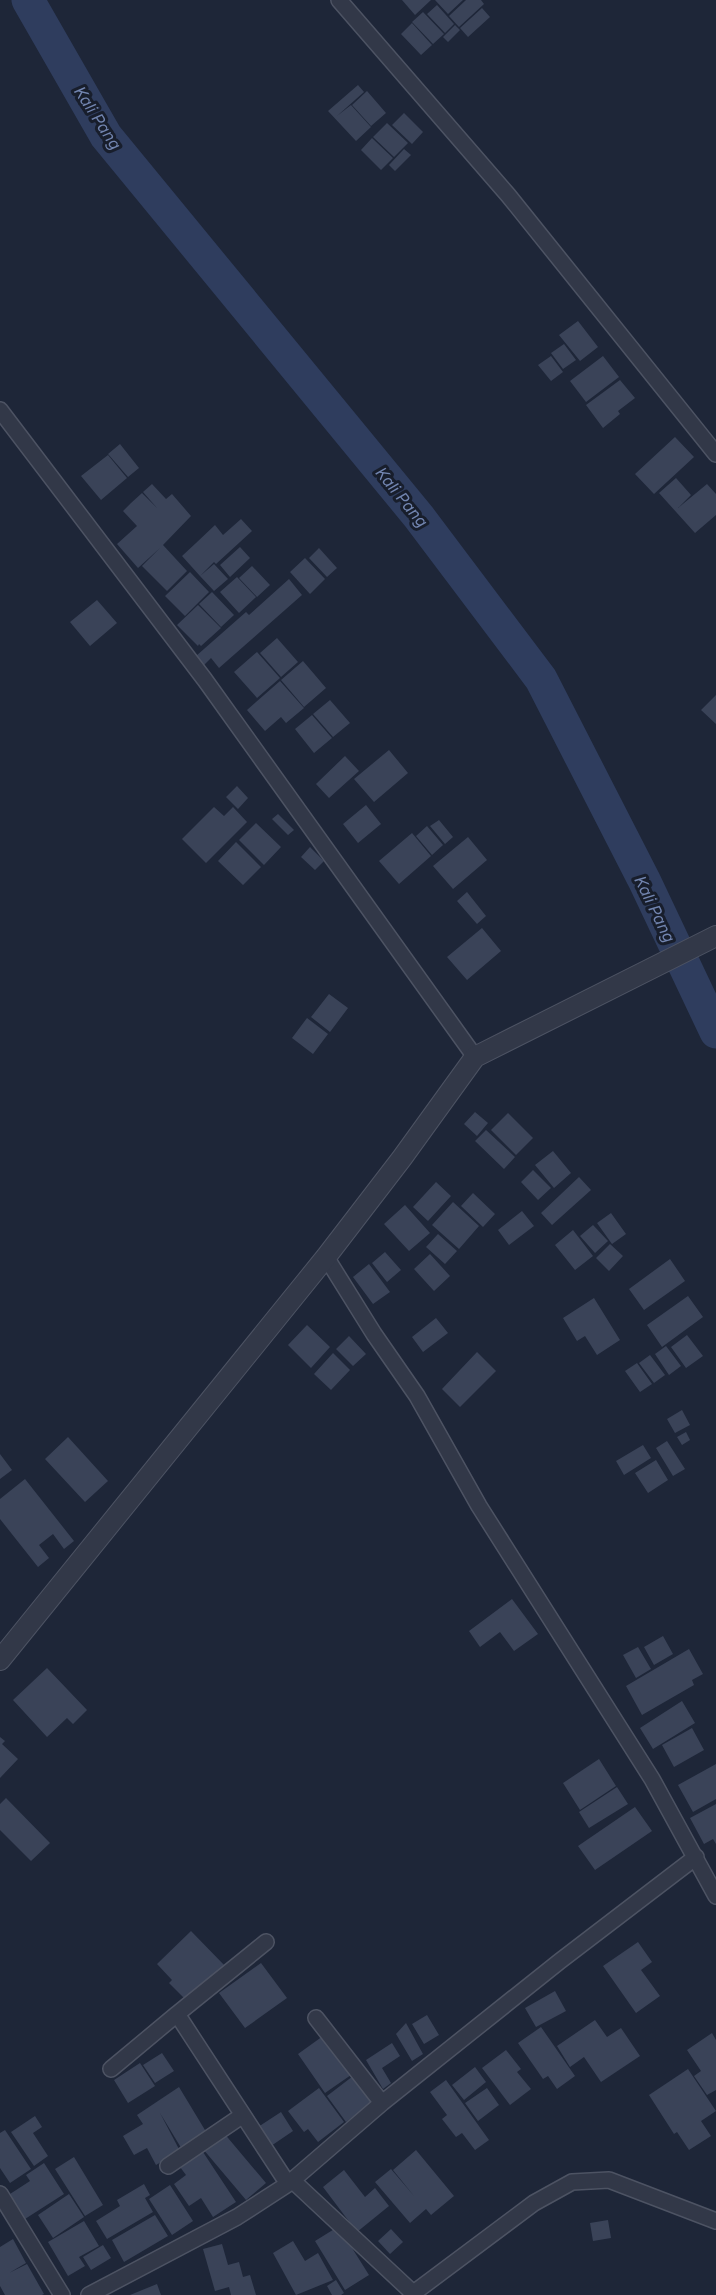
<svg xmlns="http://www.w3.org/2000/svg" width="716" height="2295" font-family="Inter,sans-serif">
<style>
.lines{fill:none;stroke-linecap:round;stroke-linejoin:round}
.river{stroke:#2f3d5e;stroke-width:33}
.building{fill:#3a4358}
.minor-casing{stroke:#4d5363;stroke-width:18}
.tertiary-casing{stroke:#4d5363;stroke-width:22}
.minor{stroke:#323848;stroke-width:15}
.tertiary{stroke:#323848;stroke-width:20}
.labels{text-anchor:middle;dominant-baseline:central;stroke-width:6;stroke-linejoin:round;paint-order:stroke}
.water-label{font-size:16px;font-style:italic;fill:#7285b0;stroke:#181e2c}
</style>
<rect width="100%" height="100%" fill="#1e2638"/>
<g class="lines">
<path class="river" d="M 28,0 L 106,136 L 419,517 L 541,679 L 645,882 L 716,1032"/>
</g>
<path class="building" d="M 402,0 L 431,0 L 415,15 Z
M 435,0 L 463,0 L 448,14 Z
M 466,0 L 481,0 L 484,4 L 459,27 L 449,16 Z
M 437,5 L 454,24 L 445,33 L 427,14 Z
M 482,8 L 490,17 L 468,37 L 460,28 Z
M 423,12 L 444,34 L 433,44 L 412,22 Z
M 412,23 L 432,45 L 421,55 L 401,34 Z
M 455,25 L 460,30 L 448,42 L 443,37 Z
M 358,85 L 364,92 L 337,116 L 351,105 L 371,127 L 356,141 L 328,111 Z
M 367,91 L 386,113 L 371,126 L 352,105 Z
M 404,113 L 423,132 L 412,144 L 392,125 Z
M 387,123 L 408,143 L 394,157 L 373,137 Z
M 372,138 L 393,158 L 381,170 L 361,150 Z
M 404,149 L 411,155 L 395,171 L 389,165 Z
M 578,321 L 598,347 L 580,361 L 559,335 Z
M 564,344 L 576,360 L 563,369 L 551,353 Z
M 551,356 L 563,372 L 551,381 L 538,365 Z
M 603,356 L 619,377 L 586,402 L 570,381 Z
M 620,380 L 635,398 L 618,411 L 620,414 L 603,428 L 586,405 Z
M 675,437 L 694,457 L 654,494 L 635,474 Z
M 120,444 L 139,468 L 128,477 L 108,454 Z
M 108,455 L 127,478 L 101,500 L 81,476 Z
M 676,478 L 691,495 L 678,508 L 707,484 L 716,494 L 716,515 L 695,533 L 659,493 Z
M 152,484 L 166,499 L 172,494 L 191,516 L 163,545 L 187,571 L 167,591 L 142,566 L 160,548 L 138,568 L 117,544 L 137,526 L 123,511 L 131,503 L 142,493 L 157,508 L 143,492 Z
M 241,519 L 252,531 L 216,564 L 214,562 L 200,576 L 182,556 L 196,543 L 200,548 L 196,543 L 215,525 L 223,535 Z
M 240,547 L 250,558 L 230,577 L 220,565 Z
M 319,548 L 337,568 L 327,577 L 309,558 Z
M 305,558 L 325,579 L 310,594 L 290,572 Z
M 214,564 L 228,579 L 214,591 L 200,576 Z
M 252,566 L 270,585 L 257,597 L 239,578 Z
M 190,572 L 209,592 L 185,616 L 165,596 Z
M 237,577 L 256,597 L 239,613 L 220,592 Z
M 289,579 L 302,595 L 219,668 L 211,658 L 204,665 L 196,656 L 246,612 L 249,615 Z
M 212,592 L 234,615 L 221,627 L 199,604 Z
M 97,600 L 117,623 L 90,646 L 70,622 Z
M 198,605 L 221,628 L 201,646 L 199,644 L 198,646 L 177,625 Z
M 277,638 L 298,662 L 281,677 L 260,653 Z
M 257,652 L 280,678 L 257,698 L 234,672 Z
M 303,661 L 326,688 L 304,707 L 281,680 Z
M 280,681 L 304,708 L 286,723 L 281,717 L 265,731 L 247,710 Z
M 716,695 L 716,724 L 701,710 Z
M 330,700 L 350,723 L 333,737 L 313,714 Z
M 312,715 L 332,738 L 314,753 L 295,729 Z
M 389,750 L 408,773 L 374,802 L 354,779 Z
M 345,756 L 359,771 L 329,798 L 316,784 Z
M 237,786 L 248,798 L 238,809 L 226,797 Z
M 366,805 L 381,824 L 358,843 L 343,824 Z
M 214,807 L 224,816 L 233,807 L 247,822 L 206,863 L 182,839 Z
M 278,814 L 294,830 L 288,835 L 272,819 Z
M 439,820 L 453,837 L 445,844 L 430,826 Z
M 256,823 L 281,847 L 264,865 L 239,840 Z
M 427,826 L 443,845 L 432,855 L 416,836 Z
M 412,833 L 431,856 L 399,884 L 379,861 Z
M 468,837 L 487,860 L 453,889 L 433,866 Z
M 236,842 L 261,867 L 243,885 L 218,861 Z
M 310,847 L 324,861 L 315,870 L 301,857 Z
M 467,892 L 486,916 L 477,924 L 457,901 Z
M 482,928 L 501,951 L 467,980 L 447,957 Z
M 329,994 L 348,1008 L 330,1032 L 311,1017 Z
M 307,1018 L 328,1034 L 313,1054 L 292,1038 Z
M 475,1112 L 488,1123 L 477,1136 L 464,1124 Z
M 508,1113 L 533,1138 L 516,1155 L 491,1130 Z
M 486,1130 L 515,1157 L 504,1169 L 475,1141 Z
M 553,1151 L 571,1173 L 554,1188 L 535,1165 Z
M 533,1170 L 551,1188 L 538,1200 L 521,1182 Z
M 579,1177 L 591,1190 L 552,1225 L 541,1213 Z
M 436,1182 L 451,1196 L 428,1221 L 413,1207 Z
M 473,1193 L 495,1214 L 483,1227 L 461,1206 Z
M 453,1202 L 479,1226 L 459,1249 L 432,1225 Z
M 405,1205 L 430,1233 L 409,1251 L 384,1224 Z
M 522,1211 L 534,1226 L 509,1245 L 498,1230 Z
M 611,1213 L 626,1234 L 612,1244 L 597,1223 Z
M 593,1225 L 608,1241 L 595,1253 L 580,1236 Z
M 573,1230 L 593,1256 L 575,1270 L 555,1245 Z
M 438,1234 L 457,1251 L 445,1264 L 426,1247 Z
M 610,1244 L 623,1256 L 609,1271 L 596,1258 Z
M 385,1252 L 401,1270 L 387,1282 L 372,1263 Z
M 430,1254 L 450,1276 L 434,1291 L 414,1269 Z
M 670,1259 L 685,1281 L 644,1310 L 629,1289 Z
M 369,1264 L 390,1292 L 373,1304 L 353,1277 Z
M 688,1296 L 703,1317 L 662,1347 L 647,1325 Z
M 594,1298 L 620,1340 L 597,1355 L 585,1336 L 577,1341 L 563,1318 Z
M 436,1318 L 448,1333 L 423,1352 L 412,1337 Z
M 307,1325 L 330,1347 L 311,1368 L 288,1345 Z
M 687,1335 L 703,1356 L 686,1368 L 671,1347 Z
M 349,1336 L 366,1354 L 353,1366 L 336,1349 Z
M 666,1346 L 681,1366 L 669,1375 L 655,1354 Z
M 477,1352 L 496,1371 L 460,1407 L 442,1389 Z
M 333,1353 L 350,1370 L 331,1390 L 314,1374 Z
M 650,1355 L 665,1375 L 654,1383 L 639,1363 Z
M 637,1363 L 652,1384 L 640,1392 L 625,1371 Z
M 682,1410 L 690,1425 L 675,1433 L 667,1419 Z
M 686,1432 L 690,1440 L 682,1445 L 677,1437 Z
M 68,1437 L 108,1481 L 85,1502 L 45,1459 Z
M 667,1441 L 685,1469 L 673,1476 L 656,1448 Z
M 643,1445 L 651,1458 L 624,1475 L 616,1461 Z
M 0,1454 L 12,1470 L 0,1479 Z
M 656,1460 L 668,1480 L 648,1493 L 635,1473 Z
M 25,1479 L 74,1541 L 64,1549 L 53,1534 L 39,1545 L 49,1558 L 38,1567 L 0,1519 L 0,1499 Z
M 512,1599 L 538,1634 L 514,1651 L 500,1632 L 480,1647 L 469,1631 Z
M 663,1636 L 673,1654 L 654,1665 L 644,1647 Z
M 638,1647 L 651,1669 L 636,1678 L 623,1655 Z
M 689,1649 L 703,1674 L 692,1680 L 694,1685 L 642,1715 L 626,1686 Z
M 47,1668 L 87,1710 L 73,1724 L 67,1718 L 47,1737 L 13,1700 Z
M 682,1701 L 695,1723 L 653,1749 L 640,1728 Z
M 692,1728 L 704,1750 L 674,1767 L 662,1745 Z
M 0,1737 L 5,1741 L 2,1744 L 18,1759 L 0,1778 Z
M 599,1759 L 616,1786 L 580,1810 L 563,1783 Z
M 716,1764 L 716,1799 L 693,1812 L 678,1785 Z
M 617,1787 L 628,1804 L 589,1828 L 579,1812 Z
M 6,1798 L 50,1843 L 31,1861 L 0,1830 L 0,1804 Z
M 716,1804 L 716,1844 L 713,1839 L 704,1844 L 690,1818 Z
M 635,1807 L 652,1831 L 595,1870 L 578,1846 Z
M 191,1931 L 226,1967 L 189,2003 L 169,1983 L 172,1980 L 157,1964 Z
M 638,1942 L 652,1962 L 641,1970 L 660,1996 L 636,2013 L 603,1966 Z
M 261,1963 L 287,1998 L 245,2028 L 219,1993 Z
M 555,1991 L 566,2011 L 536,2027 L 525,2008 Z
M 427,2015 L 439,2035 L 424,2044 L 412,2024 Z
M 595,2020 L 607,2037 L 621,2028 L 640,2056 L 601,2082 L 584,2057 L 570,2067 L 557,2046 Z
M 406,2023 L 423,2054 L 412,2061 L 396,2034 Z
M 541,2027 L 575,2076 L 557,2089 L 548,2076 L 543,2079 L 518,2043 Z
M 712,2033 L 716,2040 L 716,2090 L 707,2095 L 694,2076 L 701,2071 L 687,2050 Z
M 323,2036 L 351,2075 L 325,2093 L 298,2054 Z
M 392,2043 L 400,2056 L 382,2068 L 391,2083 L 383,2089 L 366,2060 Z
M 506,2050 L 521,2069 L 517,2072 L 531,2089 L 510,2105 L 482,2068 Z
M 162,2053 L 174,2071 L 155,2083 L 143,2065 Z
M 140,2063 L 155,2086 L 128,2103 L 114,2080 Z
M 475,2067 L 486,2082 L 464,2100 L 452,2085 Z
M 688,2069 L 716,2111 L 701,2121 L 711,2136 L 689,2150 L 677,2132 L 674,2134 L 649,2095 Z
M 357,2073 L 376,2100 L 346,2122 L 327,2096 Z
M 446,2080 L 489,2140 L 475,2150 L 462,2133 L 456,2137 L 442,2119 L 447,2115 L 430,2092 Z
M 179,2087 L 208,2135 L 183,2151 L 160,2113 L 180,2151 L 156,2165 L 147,2148 L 134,2155 L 123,2136 L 143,2124 L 137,2115 Z
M 319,2088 L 344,2122 L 318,2142 L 308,2129 L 304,2132 L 288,2111 Z
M 487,2088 L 499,2105 L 478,2121 L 465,2103 Z
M 281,2112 L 293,2131 L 271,2146 L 258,2127 Z
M 35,2116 L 42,2127 L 33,2133 L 48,2156 L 34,2166 L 11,2132 Z
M 5,2130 L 31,2169 L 10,2183 L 0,2168 L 0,2133 Z
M 223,2132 L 266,2183 L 246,2200 L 203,2149 Z
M 416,2150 L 454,2196 L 431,2215 L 426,2209 L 410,2223 L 375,2182 L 391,2169 L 414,2196 L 393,2170 Z
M 203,2152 L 236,2202 L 213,2217 L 201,2198 L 189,2206 L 174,2184 L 186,2175 L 180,2167 Z
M 74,2157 L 103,2205 L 85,2216 L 55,2169 Z
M 44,2163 L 64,2194 L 25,2219 L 10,2194 L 30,2181 L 26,2175 Z
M 344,2170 L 365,2197 L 375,2188 L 389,2206 L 357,2232 L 323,2187 Z
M 144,2184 L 150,2195 L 145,2198 L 153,2212 L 107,2239 L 96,2221 L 120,2206 L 117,2200 Z
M 170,2185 L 193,2221 L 172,2235 L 149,2199 Z
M 69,2194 L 84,2217 L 53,2238 L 38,2215 Z
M 155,2215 L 168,2236 L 124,2262 L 112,2240 Z
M 608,2220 L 611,2238 L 593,2241 L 590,2223 Z
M 84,2221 L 99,2246 L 79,2257 L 85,2266 L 68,2276 L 48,2242 Z
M 336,2228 L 345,2241 L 347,2240 L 369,2275 L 345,2290 L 315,2241 Z
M 391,2229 L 403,2242 L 390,2254 L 378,2241 Z
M 13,2239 L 26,2263 L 9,2273 L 27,2264 L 44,2294 L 42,2295 L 5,2295 L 0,2286 L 0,2247 Z
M 293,2241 L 305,2261 L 318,2253 L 333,2280 L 296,2295 L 273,2253 Z
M 222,2244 L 228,2265 L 239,2262 L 243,2277 L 250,2275 L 256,2295 L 231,2295 L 229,2287 L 215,2291 L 203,2249 Z
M 103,2245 L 111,2258 L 91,2270 L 83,2257 Z
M 336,2280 L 344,2293 L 341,2295 L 332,2295 L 327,2286 Z
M 157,2284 L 161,2295 L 130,2295 Z"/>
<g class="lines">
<g class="minor-casing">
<path id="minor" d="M 339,0 L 508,195 L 716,454
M 0,410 L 205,680 L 475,1057
M 326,1257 L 374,1334 L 417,1396 L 479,1506 L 652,1779 L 716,1896
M 177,2014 L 266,1942
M 316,2018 L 382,2103
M 111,2069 L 177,2014 L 288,2184
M 168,2166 L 243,2115
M 293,2181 L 413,2293
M 0,2194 L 62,2295
M 89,2295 L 237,2217 L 288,2184 L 382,2103 L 560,1961 L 696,1857
M 411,2295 L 534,2203 L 572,2182 L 609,2180 L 716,2221"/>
</g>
<g class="tertiary-casing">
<path id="tertiary" d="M 0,1660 L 326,1257 L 402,1158 L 475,1057 L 716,936"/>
</g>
<use href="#minor" class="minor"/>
<use href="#tertiary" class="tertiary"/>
</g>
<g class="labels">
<g class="water-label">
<text transform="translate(98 118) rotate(57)">Kali Pang</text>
<text transform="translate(402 497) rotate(51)">Kali Pang</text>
<text transform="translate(655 909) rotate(64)">Kali Pang</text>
</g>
</g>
</svg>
